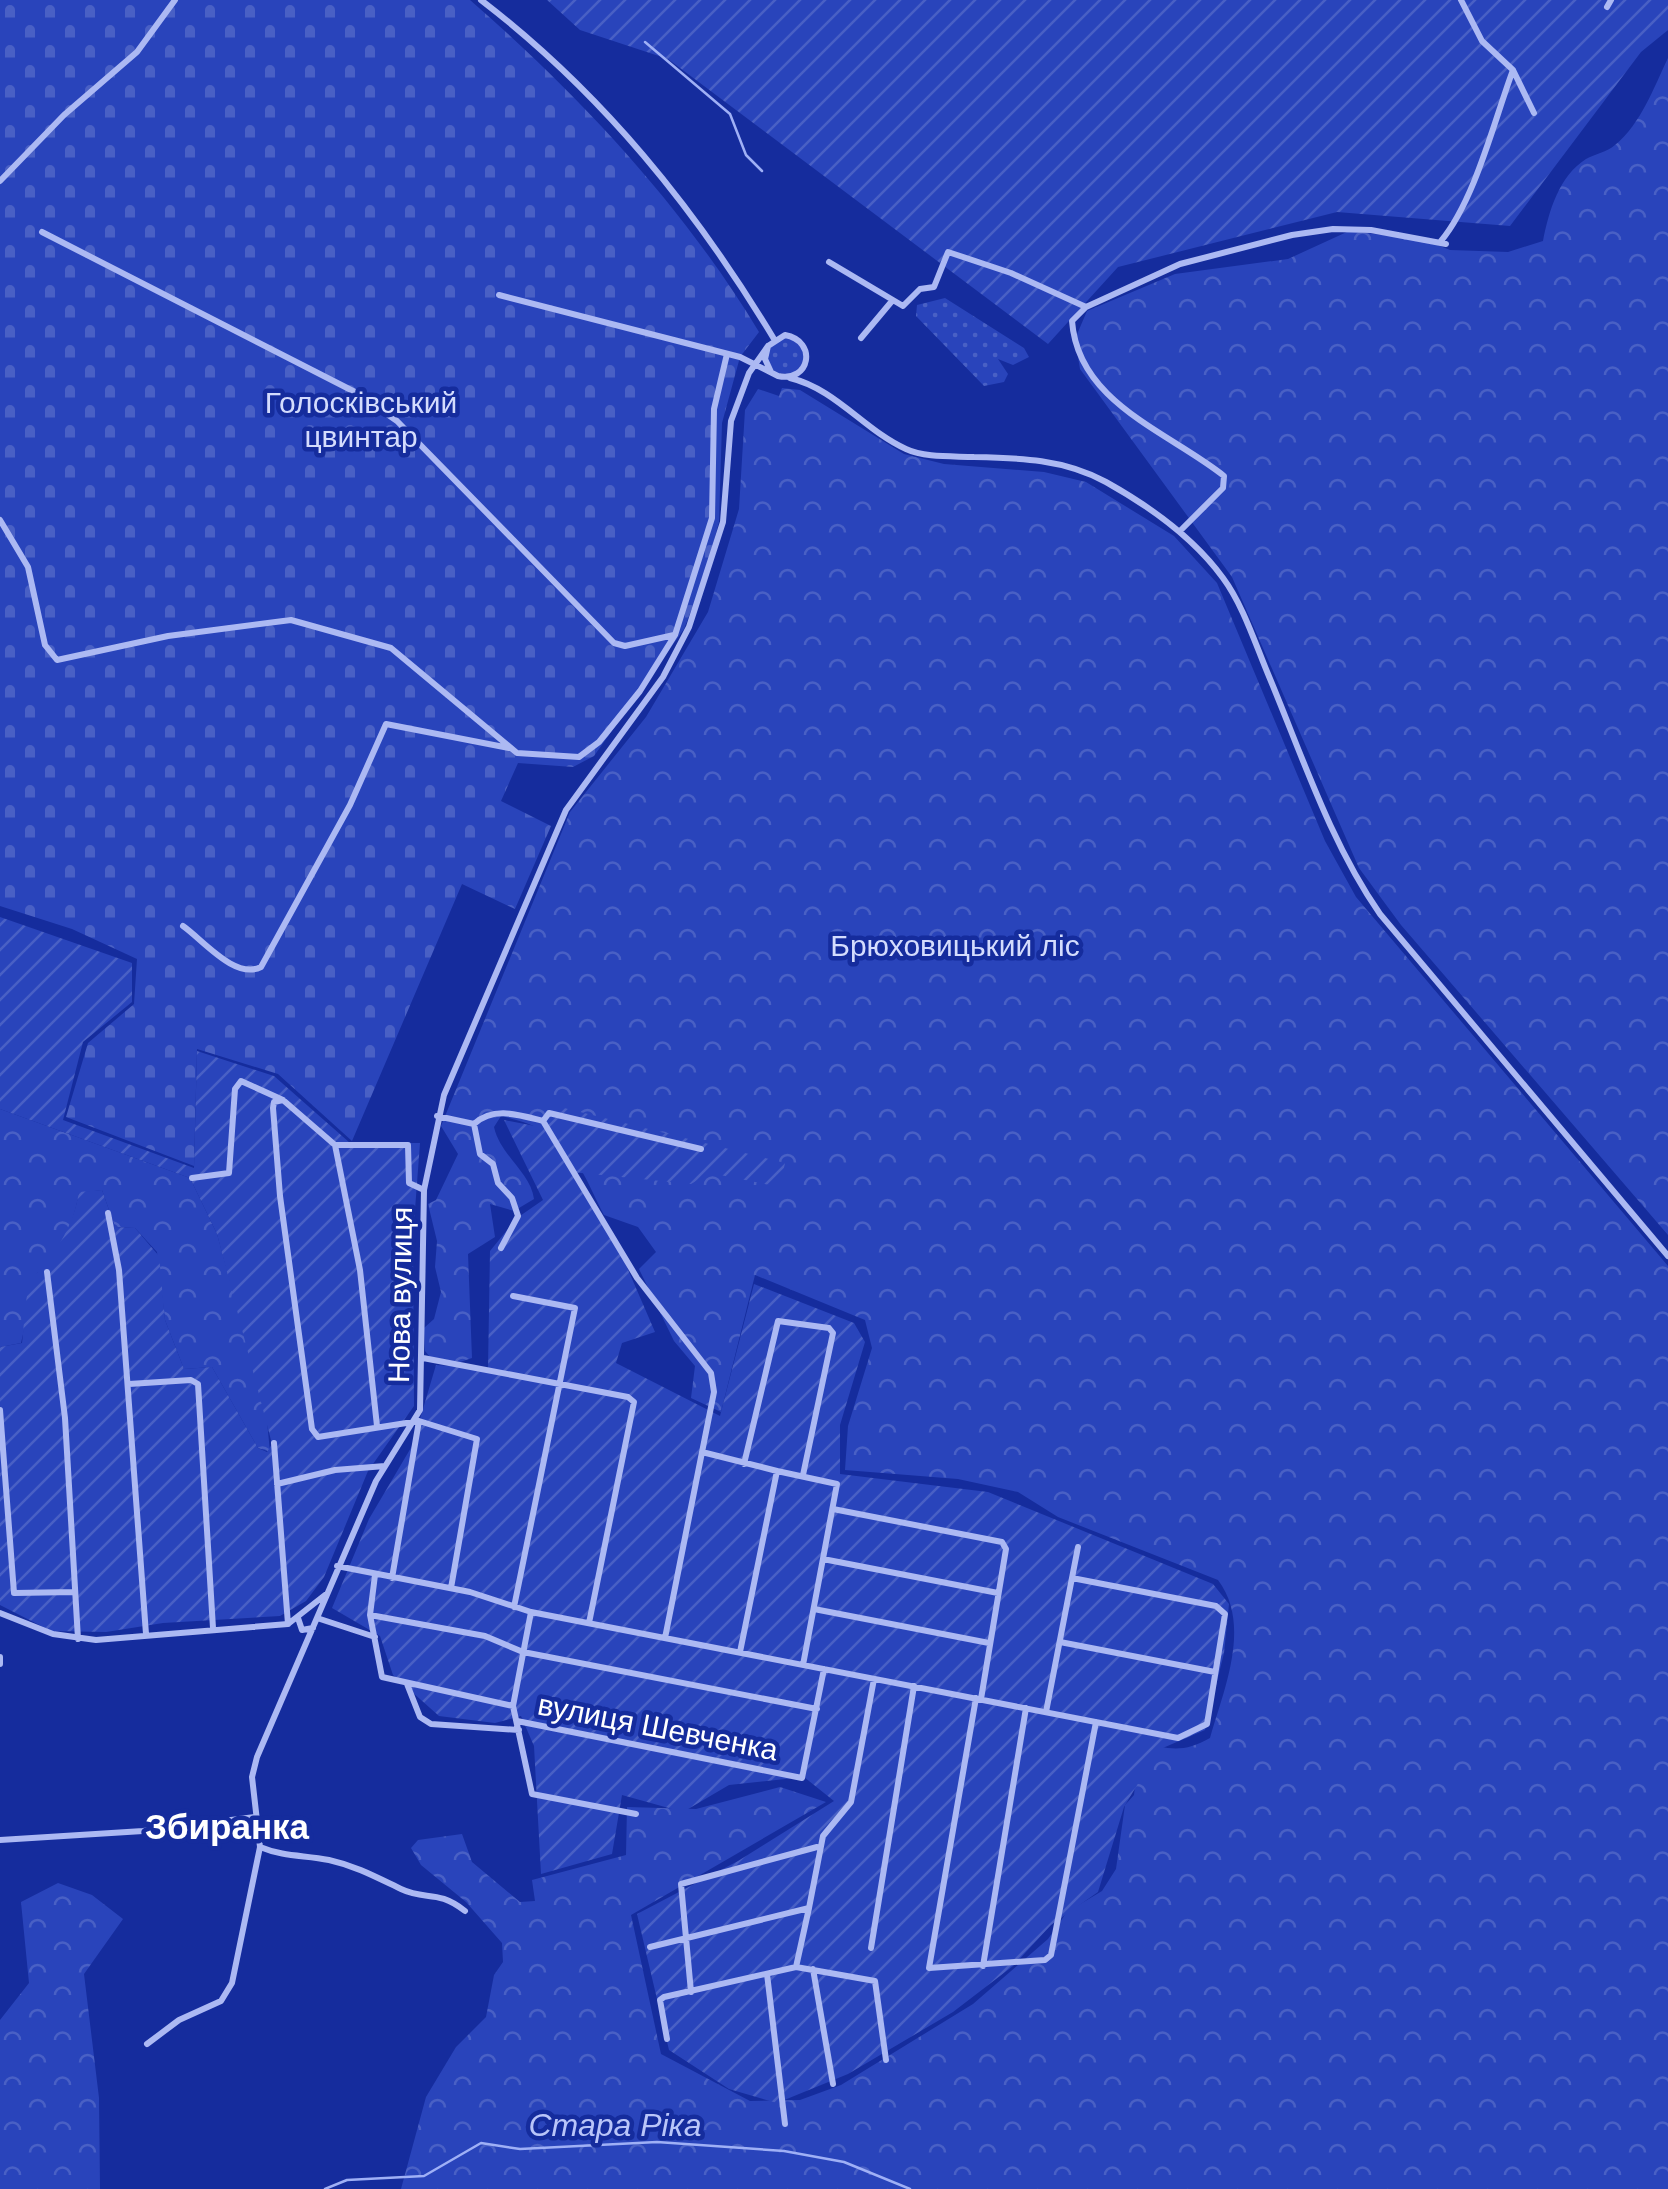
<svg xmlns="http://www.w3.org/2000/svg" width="1668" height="2189" font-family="Arial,sans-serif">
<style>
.grass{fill:url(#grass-dots)}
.forest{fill:url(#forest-crowns)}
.cemetery{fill:url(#cemetery-stones)}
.garden{fill:url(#garden-furrows)}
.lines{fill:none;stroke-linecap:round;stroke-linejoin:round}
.stream{stroke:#9fb0f6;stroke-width:2.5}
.minor{stroke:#acb9f3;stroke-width:6}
.labels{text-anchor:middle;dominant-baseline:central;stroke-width:9;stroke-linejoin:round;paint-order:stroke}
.park-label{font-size:30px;fill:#d4dcfd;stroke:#152c9d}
.street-label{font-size:30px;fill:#fff;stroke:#152c9d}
.water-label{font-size:32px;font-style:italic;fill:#b9c5f9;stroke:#152c9d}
.quarter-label{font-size:35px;font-weight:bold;fill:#fff;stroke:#152c9d}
</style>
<defs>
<pattern id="grass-dots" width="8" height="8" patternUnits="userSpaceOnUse" patternTransform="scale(2.5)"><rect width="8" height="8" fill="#2944bb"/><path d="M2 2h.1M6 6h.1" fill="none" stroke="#4960c5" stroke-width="1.8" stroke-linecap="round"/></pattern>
<pattern id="forest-crowns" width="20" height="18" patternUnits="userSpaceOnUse" patternTransform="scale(2.5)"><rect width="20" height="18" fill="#2944bb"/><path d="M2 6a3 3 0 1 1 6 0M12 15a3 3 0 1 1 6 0" fill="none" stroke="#4960c5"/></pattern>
<pattern id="cemetery-stones" width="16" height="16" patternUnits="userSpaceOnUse" patternTransform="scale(2.5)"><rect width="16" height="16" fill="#2944bb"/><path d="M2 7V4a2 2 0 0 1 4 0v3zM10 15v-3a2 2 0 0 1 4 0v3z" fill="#4960c5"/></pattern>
<pattern id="garden-furrows" width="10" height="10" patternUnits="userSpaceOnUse" patternTransform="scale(2.5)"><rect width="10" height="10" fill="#2944bb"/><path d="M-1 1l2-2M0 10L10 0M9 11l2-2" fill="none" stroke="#4960c5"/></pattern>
</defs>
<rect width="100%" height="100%" fill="#152c9d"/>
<path class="grass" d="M 945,298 L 1024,348 L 1029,357 L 1013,365 L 998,359 L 1008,374 L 1004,382 L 984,386 L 916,316 L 917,305 Z
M 792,336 L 807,351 L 797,375 L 771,372 L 765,352 L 774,339 Z"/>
<path class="forest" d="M 1668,58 L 1668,1235 L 1401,925 L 1359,868 L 1232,577 L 1080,369 L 1075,339 L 1087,311 L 1175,274 L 1288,259 L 1349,231 L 1425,240 L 1450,250 L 1508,252 L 1543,241 C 1549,211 1559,176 1586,159 C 1595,154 1607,152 1615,145 C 1641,124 1654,87 1668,58 Z
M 782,388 L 800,390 L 904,454 L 944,464 L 1044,472 L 1086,482 L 1174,536 L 1217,583 L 1325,841 L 1356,897 L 1668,1266 L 1668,2189 L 401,2189 L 426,2097 L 456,2047 L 486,2017 L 494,1975 L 503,1962 L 502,1943 L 466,1902 L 421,1865 L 411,1848 L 418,1840 L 462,1834 L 472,1862 L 520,1902 L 535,1901 L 532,1880 L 626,1855 L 627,1807 L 696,1809 L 780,1787 L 826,1802 L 631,1915 L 661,2054 L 750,2101 L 800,2100 L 841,2085 L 973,2004 L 1048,1939 L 1067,1912 L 1102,1891 L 1116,1869 L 1125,1805 L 1134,1795 L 1140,1741 C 1168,1750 1184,1753 1210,1738 C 1224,1689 1252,1625 1218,1580 L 1058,1517 L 1018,1492 L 958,1479 L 845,1470 L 848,1426 L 872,1348 L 865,1320 L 755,1275 L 721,1412 L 691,1398 L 695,1366 L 674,1341 L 639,1269 L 656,1252 L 638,1227 L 604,1215 C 575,1156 569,1131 501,1116 L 494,1127 C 500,1155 531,1173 534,1199 L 514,1211 L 490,1204 L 495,1237 L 468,1254 L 472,1358 L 460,1362 L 430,1357 L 425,1351 L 424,1328 L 434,1319 L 441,1292 L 435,1267 L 437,1241 L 428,1204 L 436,1200 L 458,1154 L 441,1126 L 570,812 L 646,717 L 708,612 L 739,509 L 745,410 L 758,389 L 779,396 Z
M 0,1109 L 190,1178 L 217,1234 L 266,1411 L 270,1452 L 258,1448 L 212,1367 L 184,1369 L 165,1320 L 157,1252 L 135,1228 L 115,1227 L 102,1190 L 79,1193 C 74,1219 61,1260 37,1273 L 21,1343 L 0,1347 Z
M 58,1883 L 92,1895 L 123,1919 L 84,1974 L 99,2098 L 100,2189 L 0,2189 L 0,2020 L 29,1983 L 21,1902 Z"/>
<path class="cemetery" d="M 0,0 L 470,0 C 580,96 683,206 759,332 L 740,357 L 722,423 L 719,522 L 704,577 L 684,629 L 594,756 L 573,767 L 518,763 L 501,801 L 551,826 L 515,909 L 462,884 L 352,1141 L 278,1074 L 197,1049 L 194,1166 L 66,1117 L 88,1043 L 134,1004 L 137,959 L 72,929 L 0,906 Z"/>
<path class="garden" d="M 547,0 L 1668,0 L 1668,30 L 1641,52 L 1510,226 L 1337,212 L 1118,267 L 1048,344 L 668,59 L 580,30 Z
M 0,917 L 132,963 L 132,1002 L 83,1042 L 63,1120 L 194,1168 L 197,1051 L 274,1076 L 350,1143 L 420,1143 L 413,1236 L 414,1406 L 368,1471 L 324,1577 L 306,1601 L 280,1616 L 163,1623 L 106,1632 L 51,1631 L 0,1605 L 0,1347 L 22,1343 C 25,1325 23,1289 36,1274 C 58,1250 73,1226 79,1192 L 102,1190 L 115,1227 L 135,1228 L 159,1256 L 165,1320 L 184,1369 L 212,1367 L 258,1448 L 267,1452 L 272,1444 L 217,1234 L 190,1178 L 0,1109 Z
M 552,1105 L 785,1163 L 780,1187 L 710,1173 L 691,1184 L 571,1172 L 623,1258 L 655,1332 L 622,1343 L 616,1363 L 720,1416 L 754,1284 L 854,1323 L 865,1342 L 840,1425 L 840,1474 L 988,1492 L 1213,1584 L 1229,1604 L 1224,1653 L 1205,1730 L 1158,1750 L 1124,1807 L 1098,1892 L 1051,1925 L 1013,1966 L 953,2012 L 848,2074 L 777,2103 L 729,2089 L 669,2050 L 637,1914 L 738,1861 L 834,1801 L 804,1777 L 729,1785 L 683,1812 L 622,1795 L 612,1854 L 541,1874 L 534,1746 L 521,1716 L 495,1723 L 439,1716 L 393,1675 L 380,1636 L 332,1608 L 369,1519 L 412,1446 L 436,1365 L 488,1369 L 490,1251 L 517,1218 L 543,1200 L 504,1120 L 535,1126 Z"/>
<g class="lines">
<path class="stream" d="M 645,42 L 730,114 L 746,155 L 762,171
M 325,2189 L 347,2180 L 424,2176 L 481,2143 L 520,2149 L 657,2142 L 784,2151 L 844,2162 L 910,2189"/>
<path class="minor" d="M 481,0 C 602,93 695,208 774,339
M 1461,0 L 1482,41 L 1513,70 L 1534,113
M 1607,7 L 1611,0
M 0,181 L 64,115 L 137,52 L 175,0
M 42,232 L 357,393 L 397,421 L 614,643 L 625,646 L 674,635
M 1441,241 C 1475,200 1494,121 1513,70
M 829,262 L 903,306 L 920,289 L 934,287 L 948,252 L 1011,273 L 1086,307 L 1180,264 L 1292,235 L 1333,229 L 1371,230 L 1446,244
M 499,295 L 740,357 L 778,376 C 810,383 818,341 785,335 L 768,346 L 765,359 L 771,372
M 1085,308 L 1072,321 C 1078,403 1169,432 1224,476 L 1223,488 L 1180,531
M 861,338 L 892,301
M 790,378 C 836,389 864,430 906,449 C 925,458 952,456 974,457 C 1020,458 1064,459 1106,482 C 1149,506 1194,538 1223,578 C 1243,605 1255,643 1268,674 C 1302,755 1330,842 1380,914 L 1668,1256
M 0,520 L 28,567 L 45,645 L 57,660 L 168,636 L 291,620 L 391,648 L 517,753 L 579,757 L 599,742 L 640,691 L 675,635 L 712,518 L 714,409 L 727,354
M 183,926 C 203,940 235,980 261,967 L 350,805 L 386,724 L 509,748
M 283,1100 L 274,1102 L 273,1108 L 280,1196 L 312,1429 L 318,1437 L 419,1421 L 477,1439 L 451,1588
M 437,1116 L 474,1124 C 494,1106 519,1115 543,1121 L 549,1113 L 701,1149
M 543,1121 L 637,1278 L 711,1373 L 714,1392 L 665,1638
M 474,1124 L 480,1154 L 493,1164 L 498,1183 L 512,1198 L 518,1216 L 501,1248
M 335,1145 L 360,1270 L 377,1426
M 192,1178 L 229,1173 L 235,1089 L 241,1081 L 283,1100 L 335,1145 L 408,1145 L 409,1183 L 424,1190
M 108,1213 L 119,1270 L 146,1634
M 47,1272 L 65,1418 L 78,1639
M 513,1296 L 575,1308 L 514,1607
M 423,1358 L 628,1397 L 634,1402 L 589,1623
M 129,1384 L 191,1380 L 198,1384 L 213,1628
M 0,1410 L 14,1593 L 75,1592
M 274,1443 L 288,1624
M 702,1452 L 777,1471 L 740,1652
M 744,1464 L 778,1321 L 829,1328 L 833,1333 L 803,1475
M 777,1471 L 837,1484 L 803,1665
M 277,1484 L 335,1470 L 385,1466
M 833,1509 L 1002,1542 L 1006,1549 L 981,1699
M 823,1559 L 998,1593
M 337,1566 L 470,1592 L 531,1612 L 1178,1738 L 1207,1724 L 1225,1614 L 1216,1606 L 1072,1578
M 375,1575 L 370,1615 L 382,1677 L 513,1706
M 392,1578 L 419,1421
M 814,1609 L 989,1643
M 531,1612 L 513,1706 L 532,1794 L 636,1814
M 0,1613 L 53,1634 L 96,1640 L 288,1624 L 325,1595
M 370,1615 L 485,1636 L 523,1652 L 817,1709
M 298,1618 L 302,1630 L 313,1628
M 317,1618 L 375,1637
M 1060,1642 L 1215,1672
M 0,1657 L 0,1664
M 407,1684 L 420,1717 L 431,1724 L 519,1730
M 976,1698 L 929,1968 L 1045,1960 L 1051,1955 L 1096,1722
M 1046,1712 L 1078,1547
M 517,1721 L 802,1778 L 824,1669
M 0,1840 L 143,1831 L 255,1817
M 260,1847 C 284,1857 304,1855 329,1860 C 356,1866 376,1877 401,1889 C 426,1901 437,1889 465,1911
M 650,1947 L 809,1908 L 823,1836 L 851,1802 L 874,1679
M 871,1948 L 914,1686
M 983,1966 L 1026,1708
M 796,1967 L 875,1981 L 886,2060
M 813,1969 L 833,2084
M 767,1974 L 785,2124
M 691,1992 L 681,1884 L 817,1847
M 667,2039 L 660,2000 L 664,1997 L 796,1967 L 809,1908
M 147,2044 L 179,2020 L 221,2001 L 232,1983 L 260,1847 L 252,1777 L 257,1757 L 376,1481 L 420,1410 L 424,1190 L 444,1095 L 566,810 L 663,677 L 689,627 L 723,522 L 731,421 L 749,373 L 768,346"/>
</g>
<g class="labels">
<g class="park-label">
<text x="361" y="402">Голосківський<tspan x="361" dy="34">цвинтар</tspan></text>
<text x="955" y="945">Брюховицький ліс</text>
</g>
<g class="street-label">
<text transform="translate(400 1295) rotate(-89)">Нова вулиця</text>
<text transform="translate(658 1727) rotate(11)">вулиця Шевченка</text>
</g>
<g class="water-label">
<text x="615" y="2125">Стара Ріка</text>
</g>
<g class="quarter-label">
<text x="227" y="1826">Збиранка</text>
</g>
</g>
</svg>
